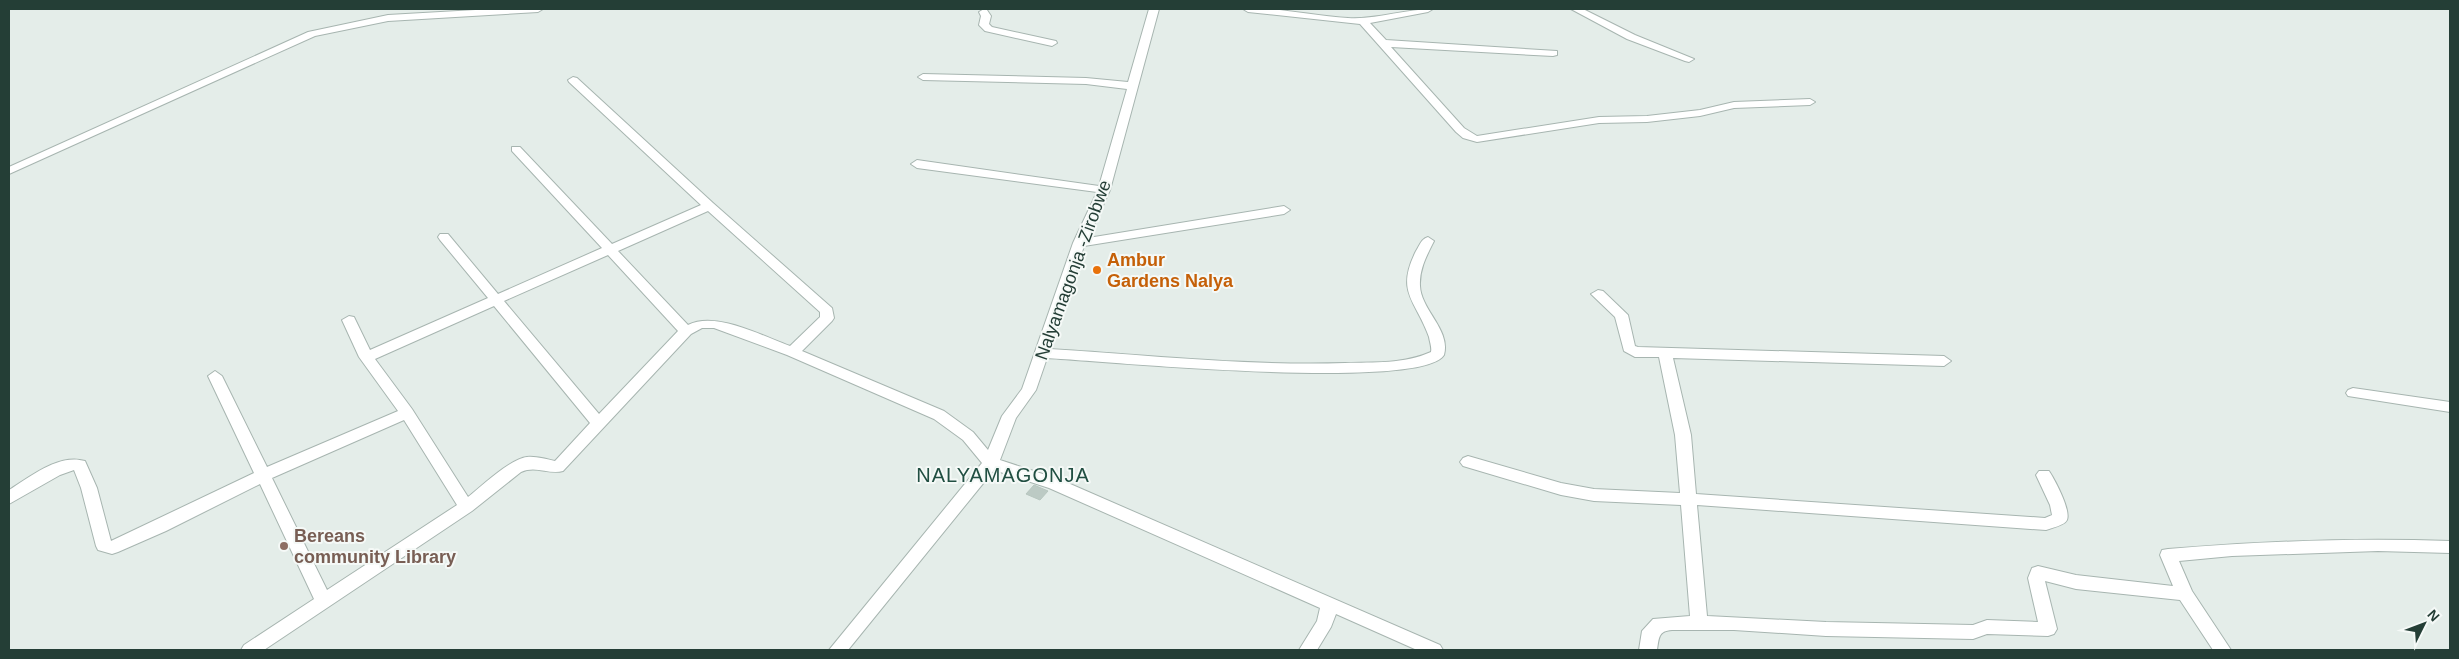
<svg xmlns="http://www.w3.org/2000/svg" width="2459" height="659" font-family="Arial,sans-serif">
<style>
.building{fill:#bccac4;stroke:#b7c6bf}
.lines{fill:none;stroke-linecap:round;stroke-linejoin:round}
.minor-casing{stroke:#a7b5b0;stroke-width:2}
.minor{fill:#fff;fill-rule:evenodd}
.food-dot{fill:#e8710a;stroke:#f5f9f7;stroke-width:2}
.education-dot{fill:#8d6e63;stroke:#f5f9f7;stroke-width:2}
.labels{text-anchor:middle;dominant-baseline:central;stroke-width:4;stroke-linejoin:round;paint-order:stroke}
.food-label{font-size:18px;font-weight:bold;fill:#c56008;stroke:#f5f9f7;text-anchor:start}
.street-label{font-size:18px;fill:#243e36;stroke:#f5f9f7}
.education-label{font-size:18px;font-weight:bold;fill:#785e54;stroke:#f5f9f7;text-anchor:start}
.quarter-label{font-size:20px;letter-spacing:1px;fill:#214f42;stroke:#f5f9f7}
</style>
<rect width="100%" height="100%" fill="#e4ede9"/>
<path class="building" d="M 1034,485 L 1048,491 L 1040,500 L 1026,494 Z"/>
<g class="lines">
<g class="minor-casing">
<path id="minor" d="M 493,9 L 543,9 L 538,12 L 388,21 L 315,36 L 9,174 L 9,167 L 308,32 L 388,15 Z
M 984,9 L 987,10 L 991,16 L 989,24 L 992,27 L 1056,41 L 1057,43 L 1052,46 L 985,31 L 979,25 L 981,16 L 979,12 Z
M 1149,9 L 1159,9 L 1110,190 L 1088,238 L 1284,206 L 1290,210 L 1284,214 L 1084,246 L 1050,349 C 1148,355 1246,366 1345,363 C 1374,362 1404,364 1431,352 C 1432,347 1430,343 1429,337 C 1416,300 1395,293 1416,251 C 1420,245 1421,239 1428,237 L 1434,241 C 1427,255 1419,269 1420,286 C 1421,310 1451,330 1444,355 C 1421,392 1101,361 1047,358 L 1036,390 L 1016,418 L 1000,460 L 1061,480 L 1440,645 L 1443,650 L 1417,650 L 1336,614 L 1331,627 L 1317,650 L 1299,650 L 1317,621 L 1320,608 L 1049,488 L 994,470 L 848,650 L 829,650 L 982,463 L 963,440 L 934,419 L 787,355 L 714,328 L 702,328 L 691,334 L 563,471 C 549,475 536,465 521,472 L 472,511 L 264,650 L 241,650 L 244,645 L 314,599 L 260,484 L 166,531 L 118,552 L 112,554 L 98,550 L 96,546 L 81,488 L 74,470 L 60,475 L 9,504 L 9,490 C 30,477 59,453 85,461 L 97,488 L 111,541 L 254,473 L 208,376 L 215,371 L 222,376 L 267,467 L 398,411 L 359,357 L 342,320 L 349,316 L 354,317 L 370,350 L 488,298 L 440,240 L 438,237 L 440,234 L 448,234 L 498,294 L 602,248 L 512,151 L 512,147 L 520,147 L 612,244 L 701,205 L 569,82 L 568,80 L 573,77 L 577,78 L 713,203 L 832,308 L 834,318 L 832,321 L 802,351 L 944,411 L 973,432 L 988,450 L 1002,416 L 1022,389 L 1073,243 L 1097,192 L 917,168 L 911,164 L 917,160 L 1099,186 L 1127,89 L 1086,84 L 923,80 L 918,77 L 923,74 L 1086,78 L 1128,82 ZM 708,211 L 820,312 L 820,317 L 790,346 C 762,336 716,311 688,325 L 618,251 ZM 608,255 L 678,331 L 599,414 L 504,301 ZM 494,306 L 590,423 L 555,461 C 546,459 535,456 527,457 C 510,459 482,486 468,497 L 412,409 L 375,359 ZM 404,420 L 457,505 L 327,590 L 272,478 Z
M 1243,9 C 1278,7 1313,16 1348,18 C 1376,20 1404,9 1433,9 L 1428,12 L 1370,23 L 1386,40 L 1557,51 L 1557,55 L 1553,56 L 1391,47 L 1464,128 L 1477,136 L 1599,117 L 1647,116 L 1700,110 L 1734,102 L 1810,99 L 1815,102 L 1810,105 L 1734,108 L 1700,116 L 1647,122 L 1599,123 L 1477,142 L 1463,138 L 1456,132 L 1360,24 L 1248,12 Z
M 1571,9 L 1583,9 L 1635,35 L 1694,59 L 1689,62 L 1685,61 L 1627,39 Z
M 1598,290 L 1603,291 L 1628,315 L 1635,346 L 1638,347 L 1944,356 L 1951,361 L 1944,366 L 1673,358 L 1691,435 L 1696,494 L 2045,518 L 2052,515 L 2050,505 L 2036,475 L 2039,471 L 2049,471 C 2055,480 2071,510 2067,520 C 2065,525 2052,528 2046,530 L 1697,505 L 1707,616 L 1826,622 L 1973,625 L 1987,620 L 2038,622 L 2028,578 L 2032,568 L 2038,566 L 2076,575 L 2173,586 L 2160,555 L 2162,550 L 2168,549 C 2262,541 2356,538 2450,541 L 2450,553 L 2378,551 L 2232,556 L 2179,561 L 2192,591 L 2231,650 L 2213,650 L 2180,600 L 2076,589 L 2045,581 L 2057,629 L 2054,634 L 2048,636 L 1987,634 L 1973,639 L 1826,636 L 1734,630 L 1672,630 C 1658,631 1659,638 1657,650 L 1639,650 L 1642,631 L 1653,619 L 1690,616 L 1681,505 L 1594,501 L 1561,495 L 1463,466 L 1460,462 L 1463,458 L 1468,456 L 1561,483 L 1594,489 L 1680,493 L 1675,435 L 1659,357 L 1635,357 L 1624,351 L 1615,317 L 1591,294 Z
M 2353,388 L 2450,402 L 2450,412 L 2348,396 L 2346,393 L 2348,390 Z"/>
</g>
<use href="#minor" class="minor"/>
</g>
<circle class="food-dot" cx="1097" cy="270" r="5"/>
<circle class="education-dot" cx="284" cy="546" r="5"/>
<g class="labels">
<g class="food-label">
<text x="1107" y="260">Ambur<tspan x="1107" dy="21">Gardens Nalya</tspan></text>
</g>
<g class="street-label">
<text transform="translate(1073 270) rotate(-70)">Nalyamagonja -Zirobwe</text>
</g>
<g class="education-label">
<text x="294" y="536">Bereans<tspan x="294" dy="21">community Library</tspan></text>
</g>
<g class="quarter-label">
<text x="1003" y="475">NALYAMAGONJA</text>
</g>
</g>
<rect width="2459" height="659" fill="none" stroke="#243e36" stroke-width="20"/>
<g transform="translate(2424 624) rotate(48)" stroke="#f5f9f7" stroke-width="4" paint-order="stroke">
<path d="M0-4L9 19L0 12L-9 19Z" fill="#243e36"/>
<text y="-8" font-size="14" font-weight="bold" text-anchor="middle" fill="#243e36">N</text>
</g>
</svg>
